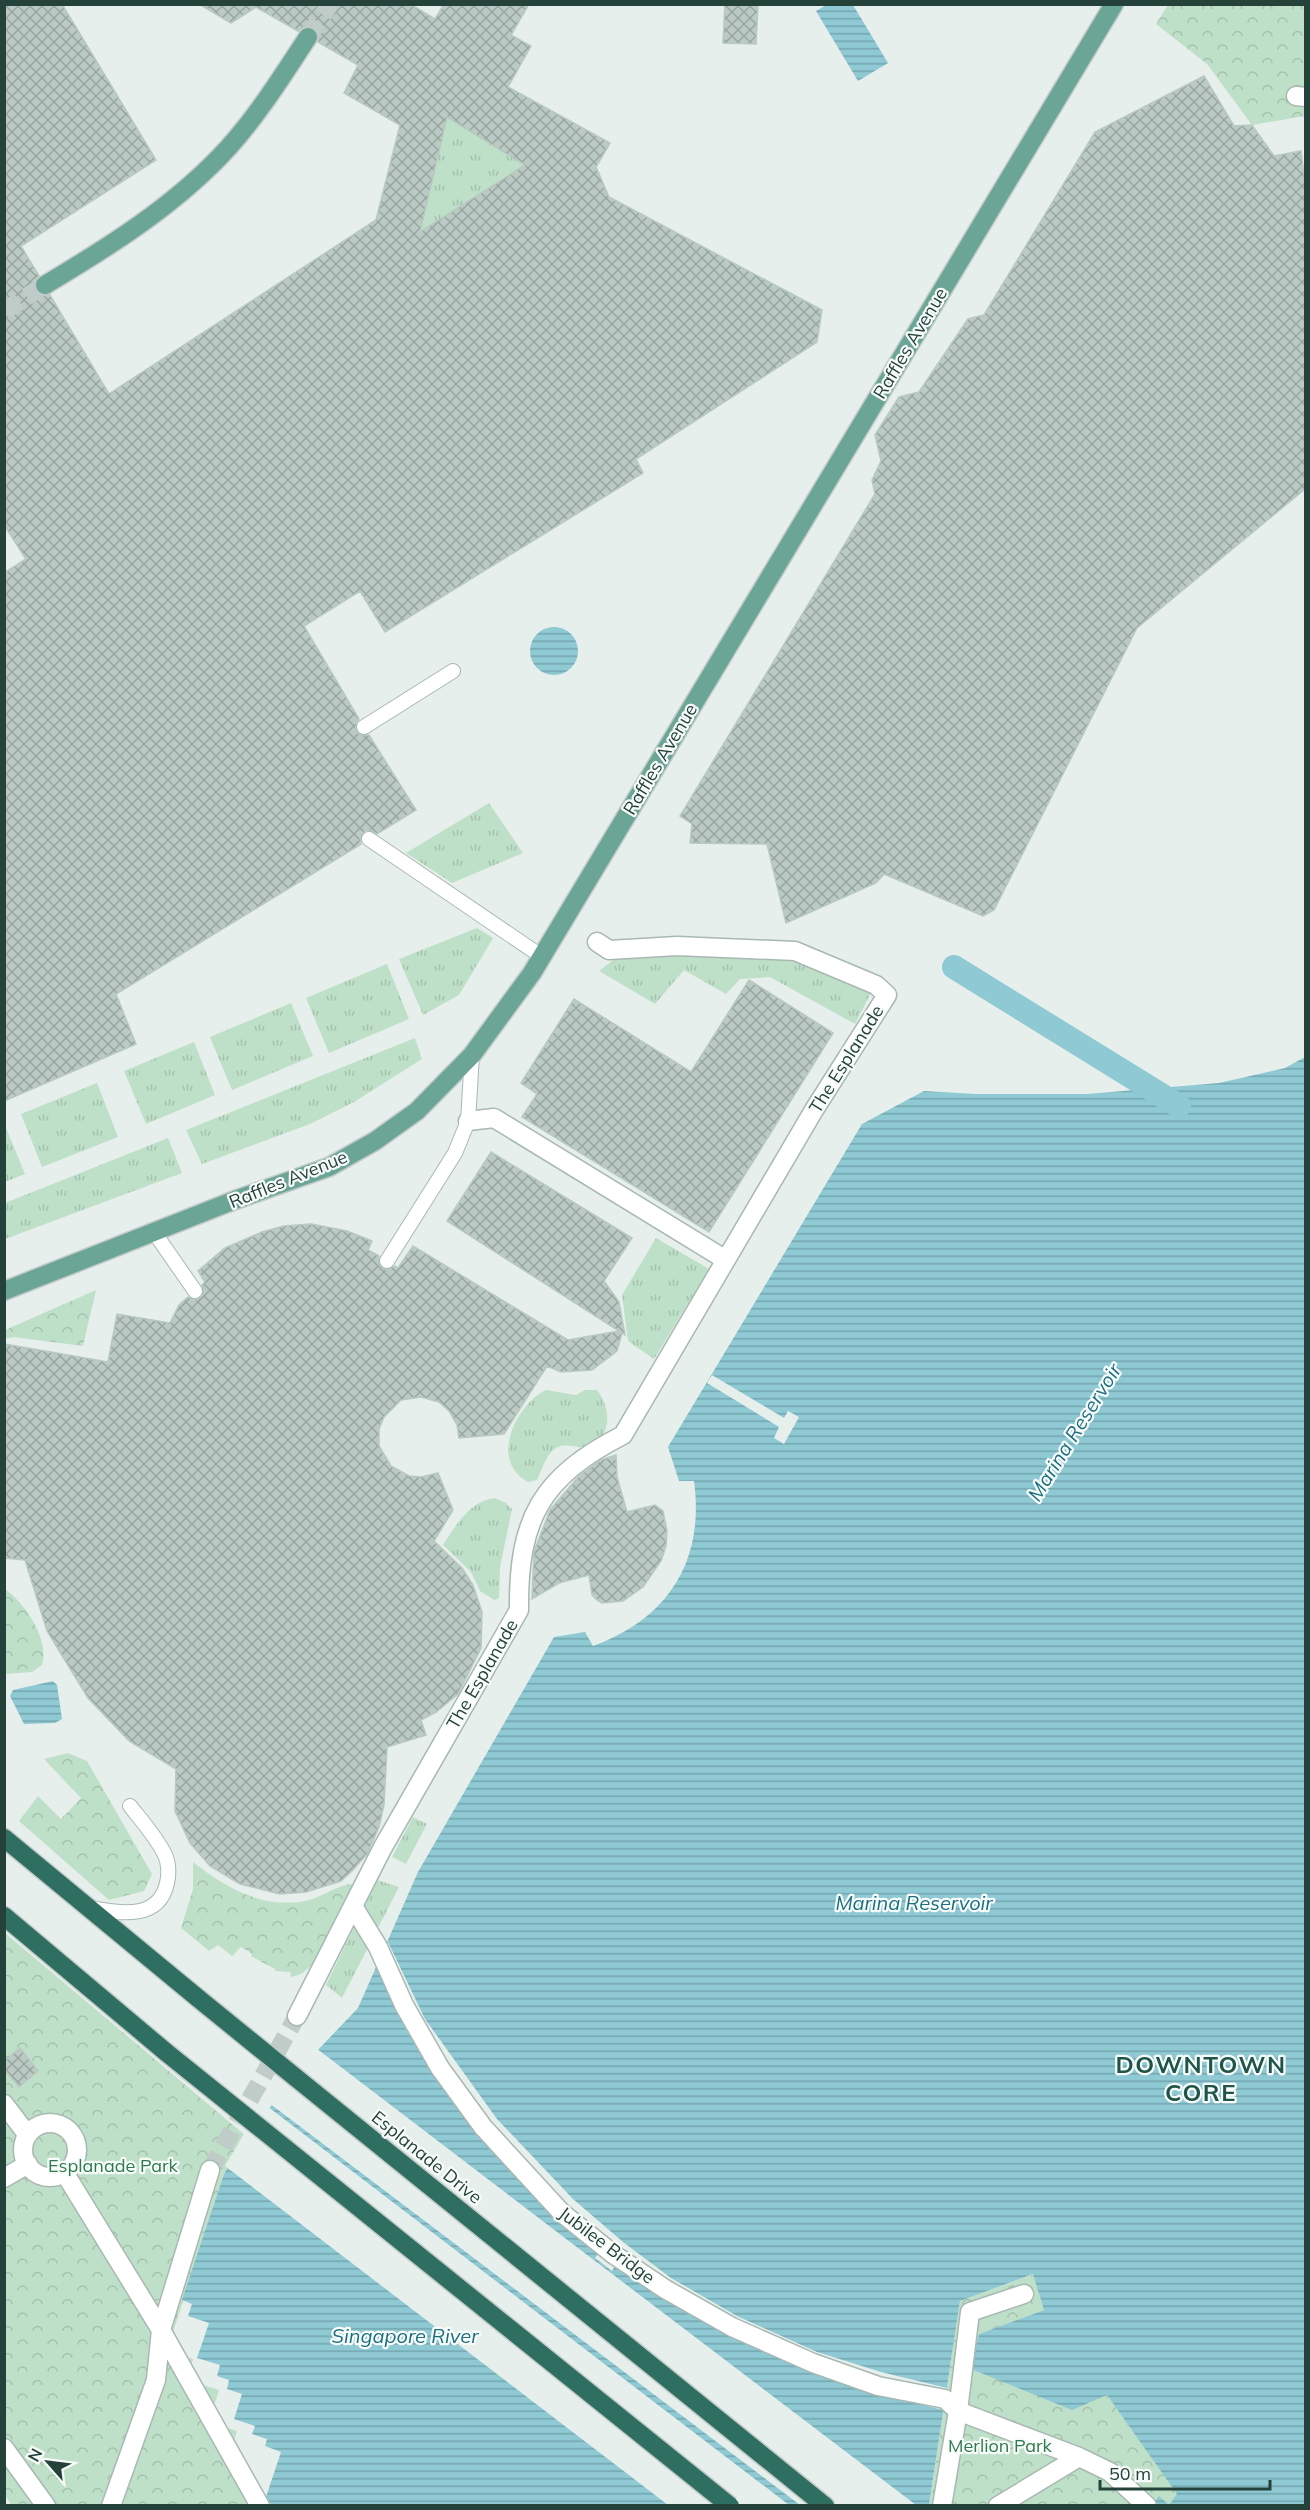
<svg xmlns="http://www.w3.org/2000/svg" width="1310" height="2510" font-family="Mulish,sans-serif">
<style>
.grass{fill:url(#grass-tufts)}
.park{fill:url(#park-crowns)}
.water{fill:url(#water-rules)}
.pier{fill:#e6efeb}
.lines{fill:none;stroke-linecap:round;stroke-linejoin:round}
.canal{stroke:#8ec9d4;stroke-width:24}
.building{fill:url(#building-cross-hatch);stroke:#b8c9c2;stroke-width:1.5;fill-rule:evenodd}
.street-tunnel{stroke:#bfccc8;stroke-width:18;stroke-dasharray:18 9;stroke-linecap:butt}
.primary-tunnel{stroke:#bfccc8;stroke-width:18;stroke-dasharray:18 9;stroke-linecap:butt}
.lane-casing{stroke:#a8b8b2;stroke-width:16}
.street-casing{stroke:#a8b8b2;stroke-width:21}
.primary-casing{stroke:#c2cac8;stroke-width:21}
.highway-casing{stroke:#c2cac8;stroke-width:21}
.lane{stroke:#fff;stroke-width:14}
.street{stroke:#fff;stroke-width:18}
.primary{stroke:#6aa596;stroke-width:18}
.highway{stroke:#2f6f62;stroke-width:18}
.highway-bridge-casing{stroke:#c2cac8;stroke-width:21;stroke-linecap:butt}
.highway-bridge{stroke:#2f6f62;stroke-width:18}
.labels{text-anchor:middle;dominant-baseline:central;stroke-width:4.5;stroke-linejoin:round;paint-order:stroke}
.street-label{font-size:18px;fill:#24423a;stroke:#f7fbf9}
.park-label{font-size:18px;fill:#2d7a4b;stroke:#f7fbf9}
.water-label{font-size:20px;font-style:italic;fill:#1c6f80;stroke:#f7fbf9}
.district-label{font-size:24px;font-weight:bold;letter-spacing:1.5px;fill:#1f5548;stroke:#f7fbf9}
</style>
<defs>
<pattern id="grass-tufts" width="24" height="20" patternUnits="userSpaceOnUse" patternTransform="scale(1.5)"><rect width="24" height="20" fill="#bfe0c8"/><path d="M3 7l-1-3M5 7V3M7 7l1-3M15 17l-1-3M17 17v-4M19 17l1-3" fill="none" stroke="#a4c1ad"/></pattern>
<pattern id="park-crowns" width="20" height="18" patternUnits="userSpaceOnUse" patternTransform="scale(1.5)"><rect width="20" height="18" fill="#bfe0c8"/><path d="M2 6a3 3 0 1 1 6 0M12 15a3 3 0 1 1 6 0" fill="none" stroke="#a4c1ad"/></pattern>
<pattern id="water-rules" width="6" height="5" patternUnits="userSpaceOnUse" patternTransform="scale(1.5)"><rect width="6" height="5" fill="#8ec9d4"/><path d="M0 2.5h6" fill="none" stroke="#74a5ad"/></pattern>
<pattern id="building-cross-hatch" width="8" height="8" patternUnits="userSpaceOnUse" patternTransform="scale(1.5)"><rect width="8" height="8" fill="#bbcac4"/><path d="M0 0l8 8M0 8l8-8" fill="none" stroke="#98a6a0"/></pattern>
</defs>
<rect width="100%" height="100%" fill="#e6efeb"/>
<path class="grass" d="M 447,117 L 525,165 L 420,232 Z
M 489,803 L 523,853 L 452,883 L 406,853 Z
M 477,928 L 493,938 L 459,995 L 423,1015 L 399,959 Z
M 685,950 L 806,960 L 873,989 L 855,1024 L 770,977 L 740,979 L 726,994 L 684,970 L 655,1004 L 599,971 L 616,958 Z
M 387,964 L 409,1019 L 329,1053 L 306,998 Z
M 291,1003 L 313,1056 L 232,1090 L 210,1037 Z
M 415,1038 L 422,1059 L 354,1102 L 310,1124 L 202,1164 L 186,1130 Z
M 194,1042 L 215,1095 L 146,1124 L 124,1071 Z
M 97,1083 L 118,1137 L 42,1167 L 21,1114 Z
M 4,1123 L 25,1174 L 5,1182 L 4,1182 Z
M 168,1138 L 182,1173 L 5,1239 L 5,1203 Z
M 656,1238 L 709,1269 L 654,1359 L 628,1341 L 622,1295 Z
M 546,1390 L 576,1395 L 585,1390 L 597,1390 C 610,1406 614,1436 589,1446 C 581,1449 570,1444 561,1446 C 547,1450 543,1468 537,1480 L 528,1482 C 489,1462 515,1405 546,1390 Z
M 495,1498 L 506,1503 L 512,1509 L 500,1567 L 499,1598 L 494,1600 L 480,1591 L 471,1572 L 443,1545 C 456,1525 470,1501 495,1498 Z
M 413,1817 L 427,1824 L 406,1864 L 392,1857 Z
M 377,1880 L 399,1887 L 342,1998 L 326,1985 Z"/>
<path class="park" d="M 1168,5 L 1305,5 L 1305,116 L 1252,125 L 1207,64 L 1156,24 Z
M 96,1290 L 83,1346 L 14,1337 L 5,1339 L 5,1330 Z
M 5,1589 C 25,1603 50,1640 42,1665 L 32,1672 L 5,1674 Z
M 68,1753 L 87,1761 L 152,1874 L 144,1891 L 109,1900 L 19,1821 L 38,1796 L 61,1819 L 81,1798 L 44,1759 Z
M 193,1862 C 226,1888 265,1911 309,1900 C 323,1896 340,1884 353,1884 C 341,1911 324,1972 291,1977 L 290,1972 L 275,1971 L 275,1969 L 251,1956 L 252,1954 L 241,1947 L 232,1956 L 218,1945 L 209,1951 L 181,1928 L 193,1889 Z
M 5,1933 L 246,2136 L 224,2174 L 167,2351 L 193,2359 L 187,2380 L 219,2390 L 209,2422 L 237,2431 L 228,2463 L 251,2470 L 245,2491 L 266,2497 L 272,2505 L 12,2506 L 5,2495 Z
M 1034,2274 L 1044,2310 L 979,2334 L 1107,2395 L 1178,2494 L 1169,2505 L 1155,2501 L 1159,2506 L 929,2506 L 960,2301 Z"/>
<path class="water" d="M 828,4 L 853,5 L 888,63 L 858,81 L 816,11 Z
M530 651a24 24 0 1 1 48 0a24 24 0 1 1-48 0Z
M 1305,1057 L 1305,2505 L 1159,2505 L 1155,2501 L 1159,2496 L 1169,2505 L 1177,2494 L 1107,2395 L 1072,2410 L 971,2369 L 979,2334 L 1044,2310 L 1033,2274 L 960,2301 L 929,2505 L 272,2505 L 266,2497 L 281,2452 L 265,2446 L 267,2439 L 252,2434 L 255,2426 L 234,2419 L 242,2394 L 227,2389 L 229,2380 L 217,2376 L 220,2365 L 197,2358 L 209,2323 L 188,2316 L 192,2304 L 182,2300 L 224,2174 L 246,2136 L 315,2053 L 358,2008 L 418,1872 L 554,1637 L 585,1632 L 593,1646 C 668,1619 705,1561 694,1481 L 679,1481 L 668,1447 L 862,1124 L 924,1091 L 975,1094 L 1087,1094 L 1219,1083 L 1285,1068 Z
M 53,1681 L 57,1685 L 62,1719 L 55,1723 L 24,1724 L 10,1696 L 13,1690 Z"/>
<path class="pier" d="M 712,1375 L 784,1418 L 788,1411 L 799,1417 L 784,1444 L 774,1438 L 779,1427 L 707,1383 Z
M 388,1942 L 425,2019 L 497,2119 L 573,2199 L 623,2242 L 671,2278 L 737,2316 L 817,2352 L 881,2372 L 947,2388 L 943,2410 L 875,2393 L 809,2371 L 728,2335 L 661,2295 L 616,2264 L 612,2271 L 595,2258 L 600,2252 L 433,2072 L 406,2030 L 377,1967 Z
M 316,2048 L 557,2232 L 916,2505 L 800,2505 L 269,2103 Z
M 267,2106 L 789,2505 L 668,2505 L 225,2166 L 244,2134 Z"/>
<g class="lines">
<path class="canal" d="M 954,967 L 1179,1106"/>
</g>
<path class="building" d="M 4,4 L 62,4 L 156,160 L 21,246 L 39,276 L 35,280 L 35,290 L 40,295 L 50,295 L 109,394 L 376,220 L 400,125 L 344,93 L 358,65 L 318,42 L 318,32 L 314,27 L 303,27 L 298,31 L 256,7 L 231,23 L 199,4 L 410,4 L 435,19 L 444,4 L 529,4 L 511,35 L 531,46 L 508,87 L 610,143 L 596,167 L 609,197 L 822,310 L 817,342 L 636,459 L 643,473 L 385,632 L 360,591 L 304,626 L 359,719 L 356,723 L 356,731 L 360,735 L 369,735 L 416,810 L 377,834 L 370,830 L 365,831 L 360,838 L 361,844 L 116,994 L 136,1044 L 4,1101 L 4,573 L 26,559 L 4,525 ZM 447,117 L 525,165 L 420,232 Z
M 725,4 L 758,4 L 756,44 L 723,43 Z
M 1204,76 L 1234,126 L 1252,125 L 1274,156 L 1301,151 L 1305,183 L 1305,489 L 1137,628 L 994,910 L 983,916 L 884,874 L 876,883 L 786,923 L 767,844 L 690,843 L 692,824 L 680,816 L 875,494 L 872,480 L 881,461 L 875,435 L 899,397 L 919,392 L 968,319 L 984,315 L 1095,132 Z
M 749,980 L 833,1033 L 709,1232 L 522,1117 L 537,1094 L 521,1083 L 574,999 L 691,1072 Z
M 491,1152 L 632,1238 L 604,1281 L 619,1302 L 625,1335 L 622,1333 L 617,1351 L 592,1370 L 561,1372 L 547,1366 L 504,1434 L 459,1438 L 457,1425 L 449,1411 L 439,1402 L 421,1397 L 401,1400 L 384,1417 L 379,1429 L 379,1446 L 391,1466 L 409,1476 L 421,1477 L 438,1473 L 453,1510 L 434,1541 L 462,1568 L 473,1585 L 482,1612 L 481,1648 L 458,1694 L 436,1712 L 421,1720 L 426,1735 L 387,1747 L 384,1805 L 379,1827 L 367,1854 L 352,1871 L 341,1881 L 306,1892 L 280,1894 L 240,1884 L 210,1866 L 190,1843 L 175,1811 L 176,1769 L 129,1741 L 88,1698 L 47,1631 L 25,1560 L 4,1558 L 4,1344 L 108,1362 L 117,1314 L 170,1323 L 179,1305 L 188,1297 L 196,1300 L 203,1295 L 202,1285 L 205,1282 L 198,1271 L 225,1248 L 262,1232 L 284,1226 L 311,1224 L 347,1231 L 372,1241 L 368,1250 L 379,1256 L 379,1265 L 386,1270 L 395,1266 L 398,1268 L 413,1246 L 568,1340 L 619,1331 L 447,1221 Z
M 616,1455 L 617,1477 L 627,1512 L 655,1505 L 663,1511 L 667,1531 L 666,1546 L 661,1561 L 643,1587 L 623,1601 L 602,1603 L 597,1600 L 592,1595 L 589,1575 L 559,1583 L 532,1599 L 534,1552 L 550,1510 L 579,1476 L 601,1460 Z
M 20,2048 L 38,2071 L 19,2087 L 4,2069 L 4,2061 Z"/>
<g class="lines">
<path class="street-tunnel" d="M 210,2170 L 297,2016"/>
<path class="primary-tunnel" d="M 308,37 L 330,4
M 4,311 L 45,285"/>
<g class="lane-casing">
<path id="lane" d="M 364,727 L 453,671
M 369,839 L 541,956
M 154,1232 L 195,1291
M 387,1261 L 455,1153 L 468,1121 L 472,1055
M 90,1908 C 119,1913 159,1921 167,1883 C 169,1875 169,1863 165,1855 C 157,1838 142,1821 130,1806"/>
</g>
<g class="street-casing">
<path id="street" d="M 1296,96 L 1306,97
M 468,1121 L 494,1118 L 726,1260
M 353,1906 L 378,1947 L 404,2005 L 440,2068 L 483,2127 L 562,2213 L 613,2254 L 665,2289 L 732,2327 L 813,2363 L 878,2386 L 945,2399 L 958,2411 L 1079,2457
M 297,2016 L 383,1847 L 519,1610 C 518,1519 541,1477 623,1435 L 814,1110 L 887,995 L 876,985 L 795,951 L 677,946 L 609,950 L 597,942
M 4,2104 L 27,2134
M23 2150a27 27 0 1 1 54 0a27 27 0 1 1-54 0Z
M 64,2172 L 161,2330 L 260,2506
M 4,2178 L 28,2164
M 4,2448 L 46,2506
M 111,2506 L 156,2380 L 161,2330 L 210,2170
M 942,2506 L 958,2411 L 970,2312 L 1024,2294
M 998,2506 L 1079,2457 L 1110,2472 L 1147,2506"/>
</g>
<g class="primary-casing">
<path id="primary" d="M 45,285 C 110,246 176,205 228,148 C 258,115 283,75 308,37
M 4,1291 L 235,1200 L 329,1167 L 375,1141 L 417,1111 L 472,1055 L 532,973 L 1114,4"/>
</g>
<g class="highway-casing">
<path id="highway" d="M 4,1838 L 199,1999
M 4,1916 L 167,2053
M 295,2077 L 825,2506"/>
</g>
<use href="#lane" class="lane"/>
<use href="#street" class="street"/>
<use href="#primary" class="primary"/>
<use href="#highway" class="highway"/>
<g class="highway-bridge-casing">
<path id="highway-bridge" d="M 199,1999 L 295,2077
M 167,2053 L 730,2506"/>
</g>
<use href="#highway-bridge" class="highway-bridge"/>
</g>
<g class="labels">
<g class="street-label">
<text transform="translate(910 343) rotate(-59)">Raffles Avenue</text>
<text transform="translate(660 759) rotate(-59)">Raffles Avenue</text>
<text transform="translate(846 1059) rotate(-58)">The Esplanade</text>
<text transform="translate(288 1179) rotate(-22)">Raffles Avenue</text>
<text transform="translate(482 1674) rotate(-60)">The Esplanade</text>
<text transform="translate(427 2157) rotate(39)">Esplanade Drive</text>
<text transform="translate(607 2245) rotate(37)">Jubilee Bridge</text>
</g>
<g class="park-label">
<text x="113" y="2165">Esplanade Park</text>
<text x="1000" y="2445">Merlion Park</text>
</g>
<g class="water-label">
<text transform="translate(1074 1432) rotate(-58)">Marina Reservoir</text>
<text x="914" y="1902">Marina Reservoir</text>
<text x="405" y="2335">Singapore River</text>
</g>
<g class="district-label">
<text x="1201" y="2064">DOWNTOWN<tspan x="1201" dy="28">CORE</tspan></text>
</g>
</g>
<rect width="1310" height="2510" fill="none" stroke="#24423a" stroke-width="12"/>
<g transform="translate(48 2462) rotate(298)" stroke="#f7fbf9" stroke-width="4.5" paint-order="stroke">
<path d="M0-4.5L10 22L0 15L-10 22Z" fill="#24423a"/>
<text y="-9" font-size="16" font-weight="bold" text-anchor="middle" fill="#24423a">N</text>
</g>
<path d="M1100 2480v9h170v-9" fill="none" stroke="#24423a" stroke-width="3"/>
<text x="1109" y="2480" font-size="18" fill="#24423a" stroke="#f7fbf9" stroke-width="4.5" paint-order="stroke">50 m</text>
</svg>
